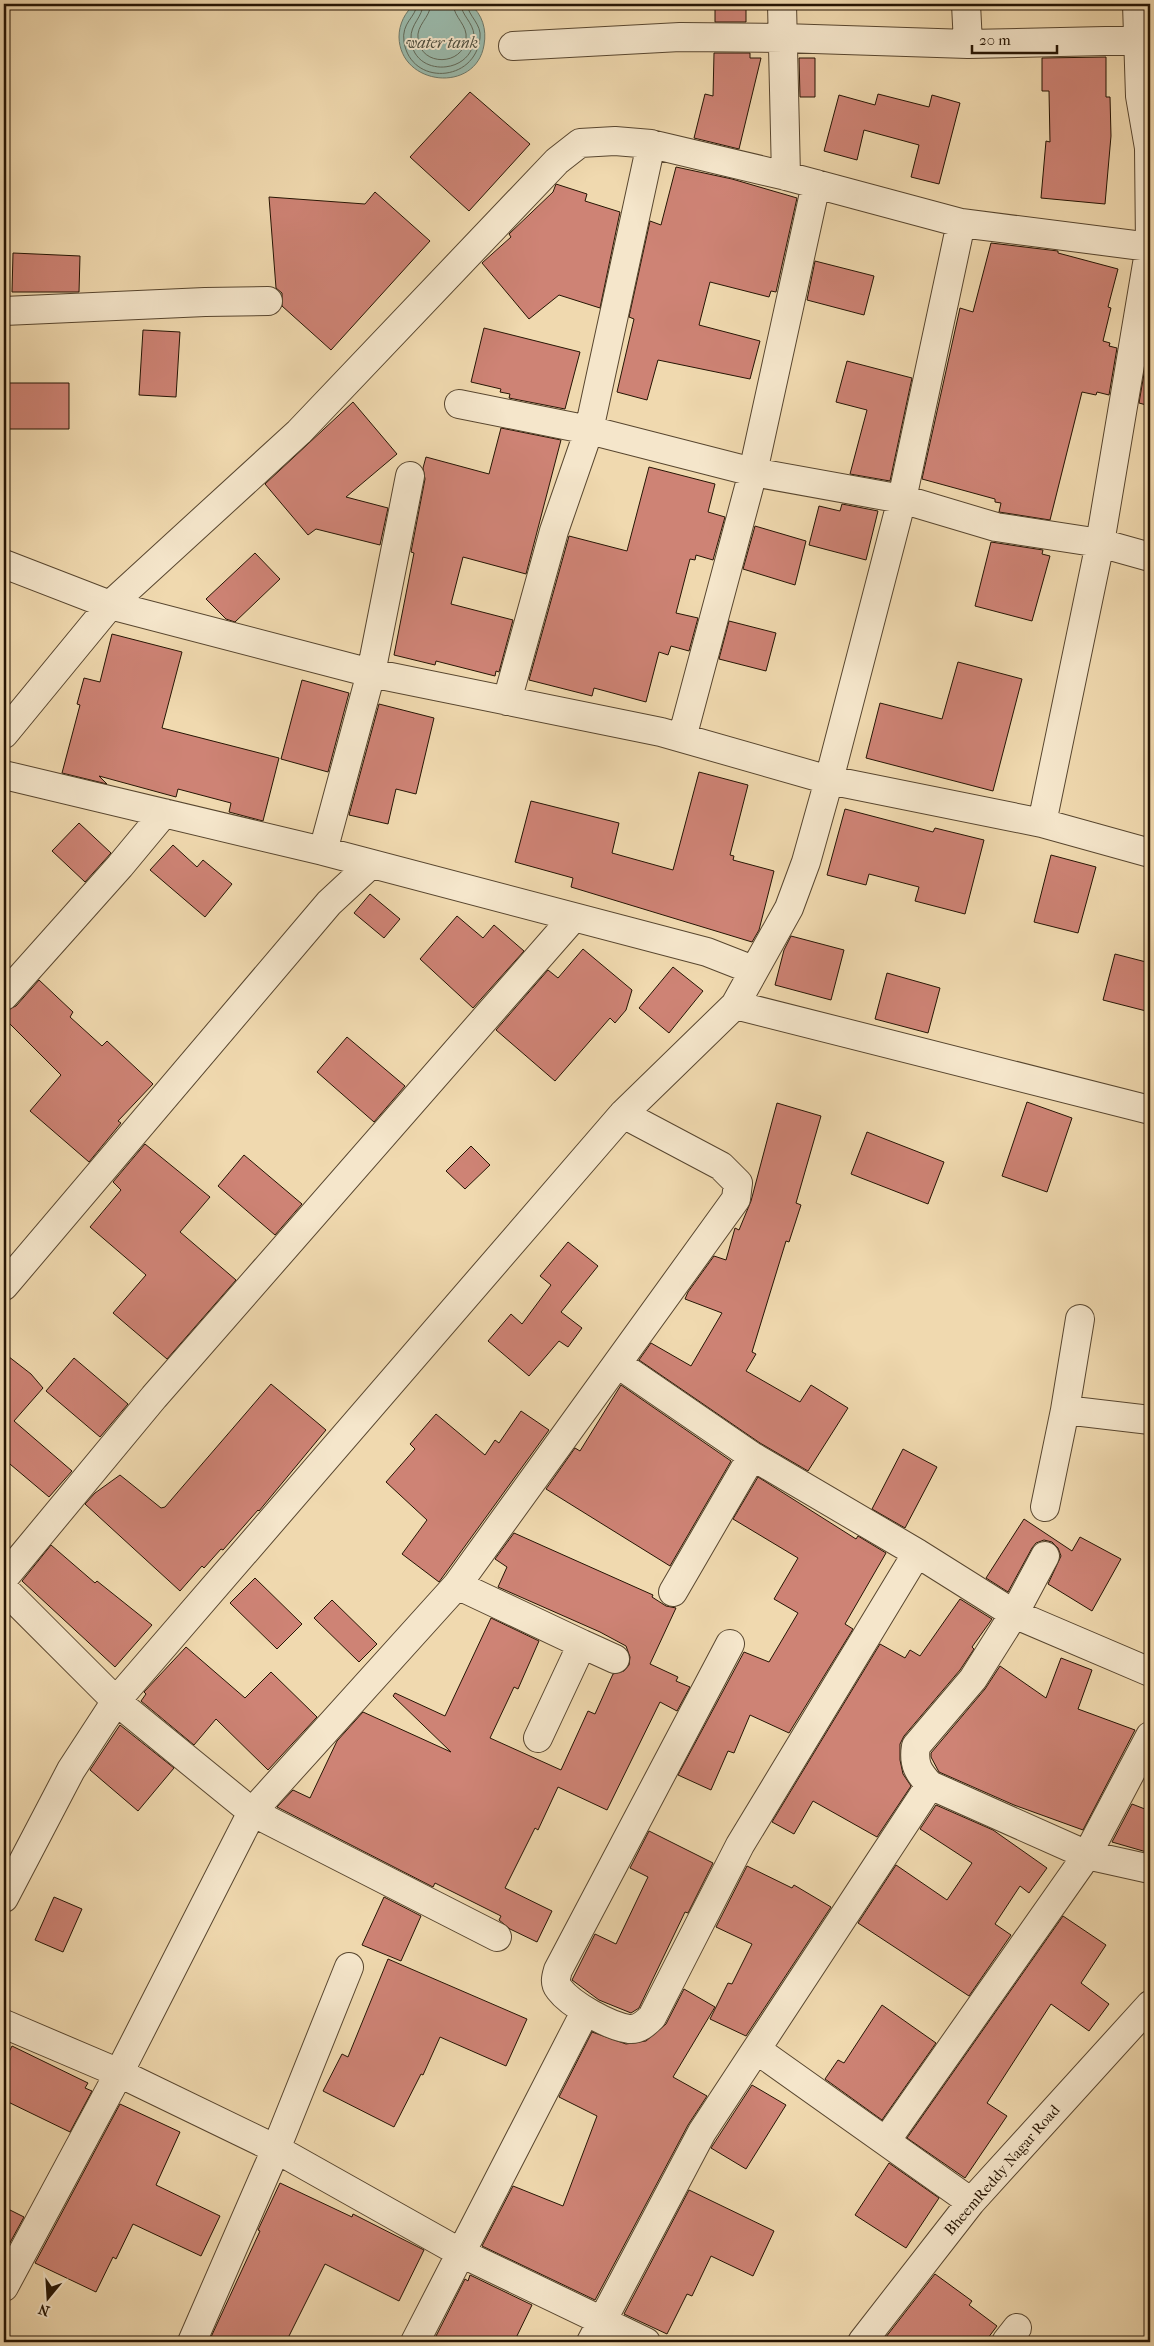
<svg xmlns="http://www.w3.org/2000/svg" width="1154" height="2346" font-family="'IM FELL French Canon',serif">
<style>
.water{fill:#9abaac;stroke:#6c7869}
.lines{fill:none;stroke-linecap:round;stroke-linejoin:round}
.shore{stroke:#606858;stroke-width:1}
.building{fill:#ce8375;stroke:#261504}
.minor-casing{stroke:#58462f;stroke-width:30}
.minor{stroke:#f5e6cb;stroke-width:28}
.labels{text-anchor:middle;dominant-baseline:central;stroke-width:4;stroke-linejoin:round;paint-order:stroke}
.street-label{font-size:15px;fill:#261504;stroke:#f5e6cb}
.water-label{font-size:16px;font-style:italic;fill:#4f4f3f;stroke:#f5e6cb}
</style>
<rect width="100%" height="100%" fill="#f0d9af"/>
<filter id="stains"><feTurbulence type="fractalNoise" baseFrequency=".004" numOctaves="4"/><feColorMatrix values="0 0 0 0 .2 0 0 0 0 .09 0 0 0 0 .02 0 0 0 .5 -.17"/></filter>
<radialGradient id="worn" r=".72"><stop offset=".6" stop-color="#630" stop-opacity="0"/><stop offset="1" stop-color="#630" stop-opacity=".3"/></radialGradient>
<path class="water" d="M 415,4 L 470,4 C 482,14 487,29 484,45 C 476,94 400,86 399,37 C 399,24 405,12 415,4 Z"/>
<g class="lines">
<path class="shore" d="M 417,4 C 416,18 401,22 404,42 C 411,86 475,83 480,38 C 482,24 468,16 467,4
M 423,4 C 423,17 410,24 411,39 C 413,79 476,75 474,35 C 473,22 461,15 461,4
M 431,4 C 430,18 416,25 418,39 C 421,67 463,66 466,39 C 468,25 454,18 453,4"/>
</g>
<path class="building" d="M 715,4 L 746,4 L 746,22 L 715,22 Z
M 714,53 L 750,53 L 750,58 L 761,58 L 739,149 L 694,138 L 705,94 L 713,96 Z
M 1106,57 L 1106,97 L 1110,97 L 1111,136 L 1105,204 L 1041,198 L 1046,141 L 1050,142 L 1049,91 L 1042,91 L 1042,58 Z
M 799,58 L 815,58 L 815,97 L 800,97 Z
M 470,92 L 530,144 L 469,211 L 410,157 Z
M 878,94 L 929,107 L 932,95 L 960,103 L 939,184 L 911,177 L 919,145 L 864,130 L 857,160 L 824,151 L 839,95 L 875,105 Z
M 676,167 L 732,179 L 797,198 L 776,292 L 771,291 L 769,297 L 710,282 L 699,325 L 760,341 L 750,379 L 658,360 L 647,400 L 617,392 L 634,319 L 629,317 L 650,221 L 661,225 Z
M 556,184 L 587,194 L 585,201 L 620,212 L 600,308 L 559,295 L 529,319 L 482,263 L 511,237 L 509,234 L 553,192 Z
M 375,192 L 430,241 L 331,350 L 282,306 L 282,293 L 276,288 L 269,197 L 365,204 Z
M 991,243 L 1058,251 L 1058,253 L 1118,269 L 1108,307 L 1111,308 L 1103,341 L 1110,343 L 1109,346 L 1117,348 L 1109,395 L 1097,392 L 1096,395 L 1082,392 L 1050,520 L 999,512 L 1001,503 L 995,502 L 995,499 L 922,479 L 960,308 L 973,312 Z
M 13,253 L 80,256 L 79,292 L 12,292 Z
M 815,261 L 874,276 L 864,315 L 807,300 Z
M 484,328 L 580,352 L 565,409 L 509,398 L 510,394 L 500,392 L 501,389 L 471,382 Z
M 143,330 L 180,332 L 176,397 L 139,395 Z
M 1147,356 L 1150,357 L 1150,406 L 1139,403 Z
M 847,361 L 912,378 L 890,481 L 850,474 L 867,410 L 836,402 Z
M 4,383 L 69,383 L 69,429 L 4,429 Z
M 353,402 L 397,454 L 346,497 L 388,508 L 380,545 L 316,529 L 308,535 L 265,484 Z
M 501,428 L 561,440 L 526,574 L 463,557 L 451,604 L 513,620 L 499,672 L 496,671 L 495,676 L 436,661 L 435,665 L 394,655 L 414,553 L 411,552 L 425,479 L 423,468 L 426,457 L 489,474 Z
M 649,467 L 715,484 L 708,512 L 725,517 L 713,560 L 696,555 L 695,560 L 690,559 L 676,613 L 698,618 L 689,651 L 671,646 L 668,655 L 659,652 L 646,702 L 594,688 L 592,696 L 529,680 L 569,536 L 627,551 Z
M 842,504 L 878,511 L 866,560 L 809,545 L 819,506 L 840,511 Z
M 755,526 L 806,541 L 795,585 L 743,569 Z
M 991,542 L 1043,550 L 1042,554 L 1050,556 L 1032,621 L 975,606 Z
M 255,553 L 280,579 L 235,622 L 226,619 L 206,599 Z
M 729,621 L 776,633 L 766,671 L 719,659 Z
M 112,634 L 182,652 L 162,728 L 279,758 L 263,821 L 229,812 L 231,803 L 178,789 L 176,797 L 99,776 L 107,784 L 62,773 L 80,705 L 77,704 L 84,678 L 100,682 Z
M 958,662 L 1022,679 L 993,791 L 866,758 L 880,703 L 942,719 Z
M 302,680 L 349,693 L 328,772 L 281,759 Z
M 379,704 L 434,718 L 416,794 L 396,789 L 388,824 L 349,815 Z
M 699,772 L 748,785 L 730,855 L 734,856 L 733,860 L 774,871 L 759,930 L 752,942 L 571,887 L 573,878 L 515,862 L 531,801 L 619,823 L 612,853 L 673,870 Z
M 845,809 L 933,832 L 935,828 L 984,840 L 965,914 L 915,901 L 919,887 L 869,874 L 866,885 L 827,875 Z
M 79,823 L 111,853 L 85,882 L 52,851 Z
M 173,845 L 197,867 L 203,860 L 232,884 L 205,917 L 150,870 Z
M 1051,855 L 1096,867 L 1078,933 L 1034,922 Z
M 370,894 L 400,919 L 384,938 L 354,913 Z
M 457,916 L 483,938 L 494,925 L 524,951 L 473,1008 L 420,959 Z
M 791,936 L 844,950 L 831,1000 L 775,985 L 784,950 Z
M 583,949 L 632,990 L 626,1010 L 615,1023 L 610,1018 L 555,1081 L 496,1030 L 548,970 L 558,978 Z
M 1115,954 L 1150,963 L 1150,1012 L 1103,1000 Z
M 673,967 L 703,991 L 669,1033 L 639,1008 Z
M 887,973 L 940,988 L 928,1033 L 875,1019 Z
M 39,980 L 73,1012 L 70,1017 L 102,1046 L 107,1041 L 153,1084 L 118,1121 L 121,1123 L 89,1162 L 30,1111 L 61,1075 L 4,1018 L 4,1011 L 16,1006 Z
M 347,1037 L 405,1086 L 374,1122 L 317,1072 Z
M 1027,1102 L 1072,1118 L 1047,1192 L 1002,1176 Z
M 777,1103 L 821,1116 L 796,1203 L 801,1205 L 789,1242 L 786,1241 L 752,1352 L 756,1354 L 746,1371 L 800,1402 L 811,1385 L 848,1408 L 808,1471 L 760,1443 L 639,1360 L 651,1343 L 691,1366 L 722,1313 L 685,1299 L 688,1292 L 714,1256 L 726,1260 L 735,1228 L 739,1230 L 751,1201 Z
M 867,1132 L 944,1162 L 928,1204 L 851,1174 Z
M 145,1144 L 210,1197 L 180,1232 L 236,1280 L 167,1359 L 113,1313 L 146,1275 L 90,1227 L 121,1190 L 113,1182 Z
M 471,1146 L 490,1165 L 465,1189 L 446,1171 Z
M 244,1155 L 302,1204 L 275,1235 L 218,1186 Z
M 568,1242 L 598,1266 L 561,1312 L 582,1328 L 568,1347 L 559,1341 L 529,1376 L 488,1341 L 511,1314 L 522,1324 L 551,1285 L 540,1276 Z
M 4,1353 L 31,1374 L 43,1388 L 14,1421 L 72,1471 L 49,1497 L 4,1459 Z
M 74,1358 L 128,1404 L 100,1437 L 46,1391 Z
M 271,1384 L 326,1430 L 259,1511 L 258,1510 L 223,1550 L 221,1549 L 204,1568 L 202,1566 L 180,1591 L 85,1504 L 95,1493 L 120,1475 L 161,1508 L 165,1507 Z
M 621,1385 L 731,1461 L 670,1566 L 546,1489 L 575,1448 L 580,1451 Z
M 521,1411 L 549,1430 L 439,1582 L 402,1554 L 427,1520 L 386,1482 L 415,1449 L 410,1444 L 436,1414 L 485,1455 L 495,1440 L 499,1443 Z
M 903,1449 L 937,1467 L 905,1528 L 872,1509 Z
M 758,1477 L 856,1539 L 858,1536 L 886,1553 L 845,1624 L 853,1629 L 789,1733 L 750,1715 L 734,1753 L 728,1751 L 711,1790 L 678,1775 L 744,1652 L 769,1662 L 798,1613 L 774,1599 L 798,1558 L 733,1519 Z
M 1024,1519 L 1072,1551 L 1080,1537 L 1121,1559 L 1092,1611 L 1048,1584 L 1061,1556 L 1058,1548 L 1052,1542 L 1044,1540 L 1036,1543 L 1032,1548 L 1008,1592 L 986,1578 Z
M 514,1533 L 653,1595 L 652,1597 L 666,1606 L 676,1608 L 650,1664 L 678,1677 L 676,1681 L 690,1687 L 677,1711 L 660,1702 L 607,1810 L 558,1787 L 538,1830 L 535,1828 L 505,1888 L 552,1911 L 537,1942 L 510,1929 L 499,1920 L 501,1916 L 435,1883 L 433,1887 L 277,1807 L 293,1790 L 310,1798 L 337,1741 L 363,1712 L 451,1752 L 393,1696 L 395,1693 L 445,1716 L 491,1618 L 539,1641 L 518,1689 L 514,1687 L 490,1738 L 561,1770 L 588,1711 L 595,1714 L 613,1674 L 624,1671 L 629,1665 L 630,1657 L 626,1646 L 600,1632 L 498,1587 L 507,1567 L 495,1559 Z
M 51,1545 L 95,1583 L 97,1581 L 152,1625 L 115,1667 L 22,1581 Z
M 255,1578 L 302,1624 L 277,1649 L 230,1603 Z
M 960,1599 L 992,1619 L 972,1647 L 974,1649 L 960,1670 L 904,1736 L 900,1744 L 900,1760 L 903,1774 L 911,1786 L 877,1837 L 813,1801 L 794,1834 L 772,1822 L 880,1644 L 905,1658 L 910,1650 L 920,1656 Z
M 332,1600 L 377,1644 L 359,1662 L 314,1618 Z
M 186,1647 L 245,1698 L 271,1672 L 317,1717 L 268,1770 L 216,1719 L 194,1745 L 141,1701 L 146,1694 L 144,1692 Z
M 1061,1658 L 1092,1670 L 1078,1709 L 1135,1730 L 1083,1830 L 1014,1805 L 939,1772 L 931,1757 L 931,1753 L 985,1689 L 1000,1666 L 1046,1698 Z
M 120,1725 L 174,1768 L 138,1811 L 90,1770 Z
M 1132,1804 L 1150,1811 L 1150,1853 L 1112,1842 Z
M 936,1805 L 993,1830 L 1047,1868 L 1029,1893 L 1020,1886 L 995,1924 L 1011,1935 L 969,1996 L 858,1923 L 896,1865 L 947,1900 L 972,1863 L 920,1829 Z
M 649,1831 L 713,1863 L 688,1913 L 685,1912 L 639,2008 L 631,2013 L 599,2000 L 572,1980 L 595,1934 L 616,1944 L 648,1877 L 630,1868 Z
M 747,1866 L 792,1888 L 794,1885 L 831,1907 L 746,2036 L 710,2019 L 728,1983 L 732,1984 L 752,1944 L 716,1927 Z
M 54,1897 L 82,1909 L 63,1952 L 35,1940 Z
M 384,1897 L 421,1916 L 401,1961 L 362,1945 Z
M 1063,1916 L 1106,1945 L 1081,1983 L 1109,2004 L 1089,2031 L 1051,2004 L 987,2103 L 1007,2116 L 965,2178 L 907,2138 Z
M 388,1959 L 527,2019 L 506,2066 L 440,2037 L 423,2075 L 421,2074 L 394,2127 L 323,2091 L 342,2054 L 348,2057 Z
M 684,1989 L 715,2007 L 673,2077 L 707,2096 L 688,2125 L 595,2300 L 482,2246 L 513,2186 L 563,2206 L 597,2116 L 559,2097 L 592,2032 L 626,2044 L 646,2041 L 666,2024 Z
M 882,2005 L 936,2043 L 882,2120 L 825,2079 L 838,2060 L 844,2063 Z
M 12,2046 L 88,2083 L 85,2088 L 92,2091 L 70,2132 L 4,2100 L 4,2062 Z
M 752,2085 L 786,2105 L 746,2169 L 711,2148 Z
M 120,2104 L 180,2132 L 156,2185 L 220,2216 L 201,2256 L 133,2224 L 116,2259 L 113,2257 L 96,2292 L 35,2263 Z
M 889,2163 L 939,2198 L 906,2248 L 855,2215 Z
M 280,2183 L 352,2217 L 353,2214 L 424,2250 L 399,2301 L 325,2264 L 286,2342 L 223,2342 L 211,2337 L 260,2231 L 258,2230 Z
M 689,2190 L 774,2231 L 753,2276 L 711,2256 L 692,2296 L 687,2294 L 667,2334 L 624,2314 Z
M 4,2207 L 24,2217 L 6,2250 L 4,2248 Z
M 935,2274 L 972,2301 L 969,2305 L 997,2326 L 985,2342 L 882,2342 Z
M 470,2275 L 532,2305 L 514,2342 L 433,2342 L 465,2279 L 468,2281 Z"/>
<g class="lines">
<g class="minor-casing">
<path id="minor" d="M 782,4 L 786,176
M 966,4 L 968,44
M 513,46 L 680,37 L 783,38 L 968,44 L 1150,40
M 4,311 L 205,302 L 268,301
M 459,404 L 589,430 L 753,472 L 902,499 L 996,527 L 1100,543 L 1150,557
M 4,564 L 110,605 L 371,673 L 661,732 L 829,780 L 1042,823 L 1150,853
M 507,701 L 554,531 L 589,430 L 651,144
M 4,734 L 110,605 L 299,432 L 557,161 L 580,143 L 615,141 L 651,144 L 786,176 L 961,223 L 1150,247
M 682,738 L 753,472 L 816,184
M 4,775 L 323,851 L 707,952 L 753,970
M 1042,823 L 1100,543 L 1150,246 L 1149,148 L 1140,96 L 1137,4
M 323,851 L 371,673 L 410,476
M 4,996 L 120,866 L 164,813
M 735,1005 L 1150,1110
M 4,1286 L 329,903 L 371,864
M 618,1364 L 752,1456 L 917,1553 L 1014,1614 L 1150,1672
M 1065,1410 L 1080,1319
M 1045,1507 L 1065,1410 L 1150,1420
M 4,1578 L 154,1397 L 573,918
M 457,1585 L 582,1644 L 538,1738
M 4,1589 L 116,1701 L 252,1812 L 497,1937
M 673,1592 L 752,1456
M 582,1644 L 615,1659
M 730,1644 L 558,1970 C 556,1977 554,1983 559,1989 C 571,2005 609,2026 629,2029 C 639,2030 646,2023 652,2017 L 740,1845 L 917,1553
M 930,1785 L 1087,1855 L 1150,1869
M 4,1898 L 71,1770 L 116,1701 L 623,1114 L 735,1005 L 789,908 L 806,862 L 829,780 L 902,499 L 961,223
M 4,2024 L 119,2073 L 276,2149 L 461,2253 L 646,2342
M 757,2050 L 971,2202
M 886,2141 L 1087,1855 L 1150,1736
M 4,2287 L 119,2073 L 252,1812 L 457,1585 L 736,1199 L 738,1183 L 721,1166 L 623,1114
M 192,2342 L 276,2149 L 349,1967
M 415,2342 L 585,2012
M 591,2342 L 702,2132 L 930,1785 C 918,1772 913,1764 916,1746 L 973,1679 L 1014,1614 L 1045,1556
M 862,2342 L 971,2202 L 1150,2005
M 1006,2342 L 1017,2328"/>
</g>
<use href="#minor" class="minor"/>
</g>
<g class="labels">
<g class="street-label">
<text transform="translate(1002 2170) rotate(-49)">BheemReddy Nagar Road</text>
</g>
<g class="water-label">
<text x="442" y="42">water tank</text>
</g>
</g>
<rect width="1154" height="2346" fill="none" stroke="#f0d9af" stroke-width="20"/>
<rect x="5" y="5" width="1144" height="2336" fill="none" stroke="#261504" stroke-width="2.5"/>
<rect x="10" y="10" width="1134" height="2326" fill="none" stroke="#261504"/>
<g transform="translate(48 2298) rotate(198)" stroke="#f5e6cb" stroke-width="4" paint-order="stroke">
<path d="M0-4L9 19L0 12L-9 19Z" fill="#261504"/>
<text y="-8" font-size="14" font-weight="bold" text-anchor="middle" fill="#261504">N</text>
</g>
<path d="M972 45v8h85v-8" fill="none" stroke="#261504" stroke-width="2.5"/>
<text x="979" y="45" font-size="15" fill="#261504" stroke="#f5e6cb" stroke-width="4" paint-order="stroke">20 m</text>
<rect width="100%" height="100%" filter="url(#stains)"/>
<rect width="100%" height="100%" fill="url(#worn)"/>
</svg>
